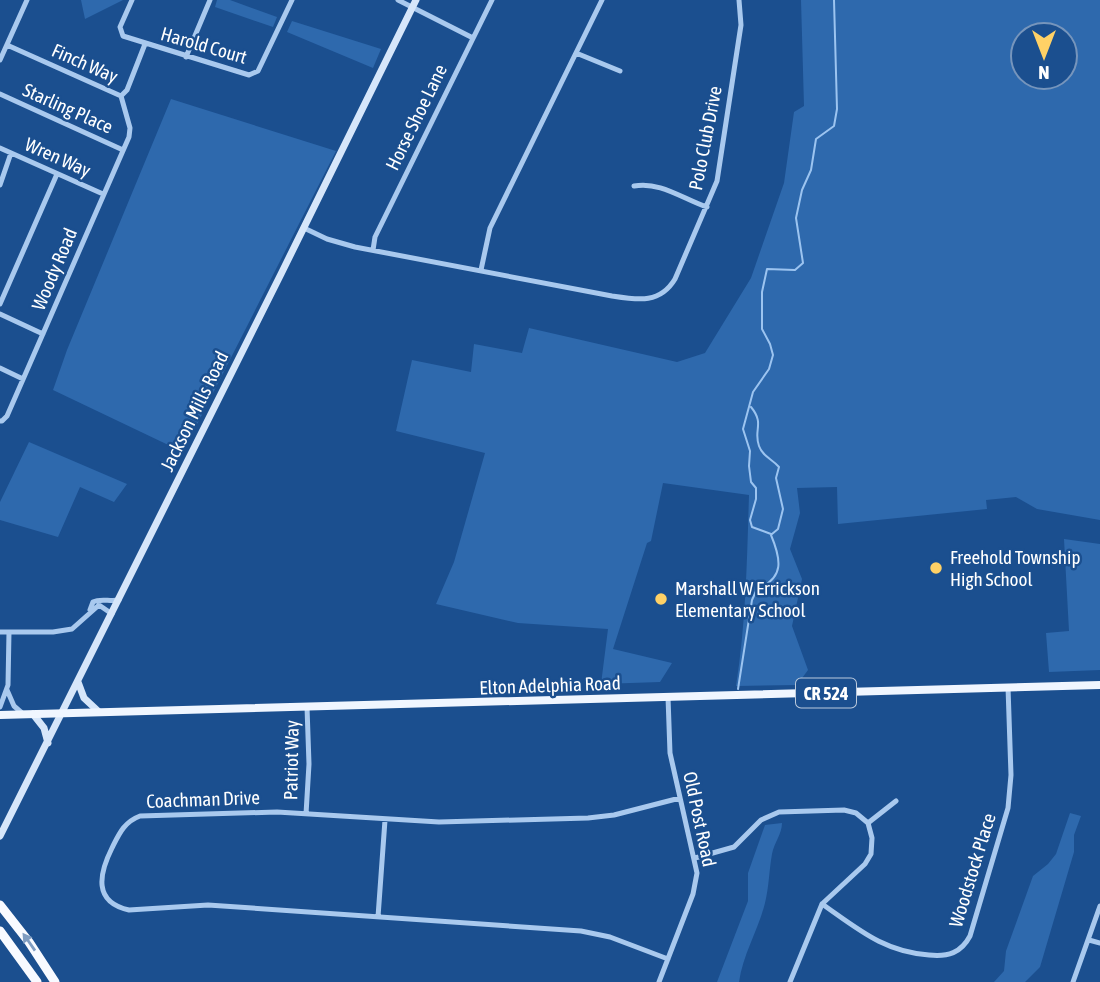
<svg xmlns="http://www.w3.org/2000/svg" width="1100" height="982" font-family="'Asap Condensed',sans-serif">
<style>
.green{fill:#2e69ad;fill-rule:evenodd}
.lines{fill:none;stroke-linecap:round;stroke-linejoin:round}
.stream{stroke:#9cc4f0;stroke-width:2}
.minor{stroke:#a9c9ee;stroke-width:5}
.secondary{stroke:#d6e6fa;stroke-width:7}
.primary{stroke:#f0f6ff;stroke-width:8}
.trunk{stroke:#f8faff;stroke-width:9}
.oneway{fill:#7e9cc1}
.poi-dot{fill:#ffd166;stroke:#1b4f8f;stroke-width:2.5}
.labels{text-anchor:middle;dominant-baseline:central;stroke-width:5;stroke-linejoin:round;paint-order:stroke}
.shield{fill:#1b4f8f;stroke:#bbcadd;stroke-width:2}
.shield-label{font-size:18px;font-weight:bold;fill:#fff}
.street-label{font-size:19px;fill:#fff;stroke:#1b4f8f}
.poi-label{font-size:19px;fill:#fff;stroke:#1b4f8f;text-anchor:start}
</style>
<rect width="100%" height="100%" fill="#1b4f8f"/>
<path class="green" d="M 81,0 L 123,0 L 85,19 Z
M 217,0 L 230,0 L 277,17 L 273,27 L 215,7 Z
M 801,0 L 1100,0 L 1100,520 L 1037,509 L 1016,497 L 986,500 L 987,509 L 838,524 L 837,487 L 797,488 L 800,513 L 790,549 L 802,579 L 792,626 L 808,670 L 797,685 L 736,686 C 746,623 747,559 749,495 L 663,483 L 651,541 L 647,543 L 613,649 L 672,663 L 660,682 L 601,684 L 608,629 L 518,623 L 436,604 L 454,562 L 485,453 L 396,431 L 412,360 L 471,372 L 474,344 L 522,353 L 529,328 L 677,362 L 705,353 L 751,278 L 784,183 L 794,112 L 804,106 ZM 1023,35 L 1065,35 L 1065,77 L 1023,77 Z
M 292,21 L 381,49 L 373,68 L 287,32 Z
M 171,99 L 336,151 L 183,452 L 53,390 L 67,350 Z
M 29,442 L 127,484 L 114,502 L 80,487 L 58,537 L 0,520 L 0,502 Z
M 1064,539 L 1100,544 L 1100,670 L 1049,672 L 1046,633 L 1069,631 Z
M 1070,813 L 1081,816 L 1074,835 L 1074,852 L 1040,967 L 1025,982 L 994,982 L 1004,971 L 1006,951 L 1033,876 L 1048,864 L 1056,854 Z
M 782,823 C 782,834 774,843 772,854 C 769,871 769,887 765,903 C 758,931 743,954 739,982 L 717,982 L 748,901 L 748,873 L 765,825 Z"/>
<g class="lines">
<path class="stream" d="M 751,407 C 765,424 753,430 759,446 C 763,457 772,459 779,467 L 776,478 L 783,509 L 778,529 L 772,534
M 771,534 L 752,527 L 750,520 L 756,499 L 756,488 L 751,482 L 749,466 L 750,451 L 743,429 L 753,392 L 769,369 L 773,355 L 770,344 L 762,329 L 762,292 L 767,269 L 795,270 L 803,263 L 796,218 L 802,190 L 811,170 L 816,139 L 834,126 L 837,109 L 834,0
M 738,689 L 752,600 L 757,589 C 785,578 781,559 771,535"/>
<path class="minor" d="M 132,0 L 120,27 L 123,36 L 249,75 L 258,71 L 292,0
M 398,0 L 473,38
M 7,45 L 121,96
M 576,53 L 620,71
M 186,57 L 210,0
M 0,60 L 27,0
M 0,94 L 123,150
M 121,96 L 127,90 L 145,44
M 0,148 L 103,194
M 0,185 L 11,153
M 634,186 C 660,181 683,199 707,207
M 304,228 L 327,239 L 355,247 L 612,296 C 638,300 660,304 675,279 L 717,181 L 741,25 L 739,0
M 373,250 L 375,237 L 492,0
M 481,270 L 490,228 L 602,0
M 0,304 L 57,174
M 0,314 L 43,334
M 0,368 L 23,379
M 0,421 L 2,421 L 7,416 L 129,137 L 130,128 L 121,96
M 90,610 L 93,602 C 101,598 110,602 119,600
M 0,632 L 53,632 L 72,629 L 99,605 L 112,614
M 7,690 L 14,706 L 22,713
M 0,707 L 8,685 L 9,632
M 306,814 L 309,764 L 307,707
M 868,823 L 896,801
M 695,858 L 734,847 L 761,820 L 779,812 L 844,810 L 856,813 L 868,823 L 872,838 L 871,854 L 865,864 L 822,904 L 790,982
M 822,904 C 858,929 884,952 929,955 C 948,957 961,953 970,936 L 1008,808 L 1011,775 L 1008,687
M 378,917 L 385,820
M 1089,940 L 1100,943
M 668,959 L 610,937 L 581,931 L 208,905 L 129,910 C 93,902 99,874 112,848 C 119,834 124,822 140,816 L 277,812 L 439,822 L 588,818 L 614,815 L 680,798
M 659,982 L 693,894 L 697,873 L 670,753 L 668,697
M 1073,982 L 1100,906"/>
<path class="secondary" d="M 78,682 L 84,698 L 99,712
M 33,714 L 44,728 L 48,743
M 0,836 L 281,274 L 416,0"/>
<path class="primary" d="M 0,715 L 1100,685"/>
<path class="trunk" d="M 0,905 L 29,942 L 55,982
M 0,931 L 37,982"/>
</g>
<defs><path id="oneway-solid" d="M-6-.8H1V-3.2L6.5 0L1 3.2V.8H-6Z" transform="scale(1.75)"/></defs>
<use class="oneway" href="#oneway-solid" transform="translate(29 942) rotate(-125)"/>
<g class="poi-dot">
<circle cx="936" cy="568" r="7"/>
<circle cx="661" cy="599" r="7"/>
</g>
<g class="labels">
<rect class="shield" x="796" y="678.5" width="60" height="29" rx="5"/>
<g class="shield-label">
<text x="826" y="693">CR 524</text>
</g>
<g class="street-label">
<text transform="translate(204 45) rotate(16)">Harold Court</text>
<text transform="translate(85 63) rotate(24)">Finch Way</text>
<text transform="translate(68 108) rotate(24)">Starling Place</text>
<text transform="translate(416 117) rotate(-64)">Horse Shoe Lane</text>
<text transform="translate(705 138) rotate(-79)">Polo Club Drive</text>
<text transform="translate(58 157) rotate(24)">Wren Way</text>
<text transform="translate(54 269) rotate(-67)">Woody Road</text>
<text transform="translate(194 411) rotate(-64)">Jackson Mills Road</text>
<text transform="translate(550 685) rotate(-2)">Elton Adelphia Road</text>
<text transform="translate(291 760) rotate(-89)">Patriot Way</text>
<text transform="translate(203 799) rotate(-2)">Coachman Drive</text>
<text transform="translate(700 819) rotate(78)">Old Post Road</text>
<text transform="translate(972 870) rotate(-73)">Woodstock Place</text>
</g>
<g class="poi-label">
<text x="950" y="557">Freehold Township<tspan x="950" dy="22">High School</tspan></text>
<text x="675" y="588">Marshall W Errickson<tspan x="675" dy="22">Elementary School</tspan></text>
</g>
</g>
<g transform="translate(1044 56) rotate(180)"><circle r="33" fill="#1b4f8f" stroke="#7695bc" stroke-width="2"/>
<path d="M0-5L12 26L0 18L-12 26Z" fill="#ffd166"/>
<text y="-10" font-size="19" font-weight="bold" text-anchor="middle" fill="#ffffff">N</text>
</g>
</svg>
